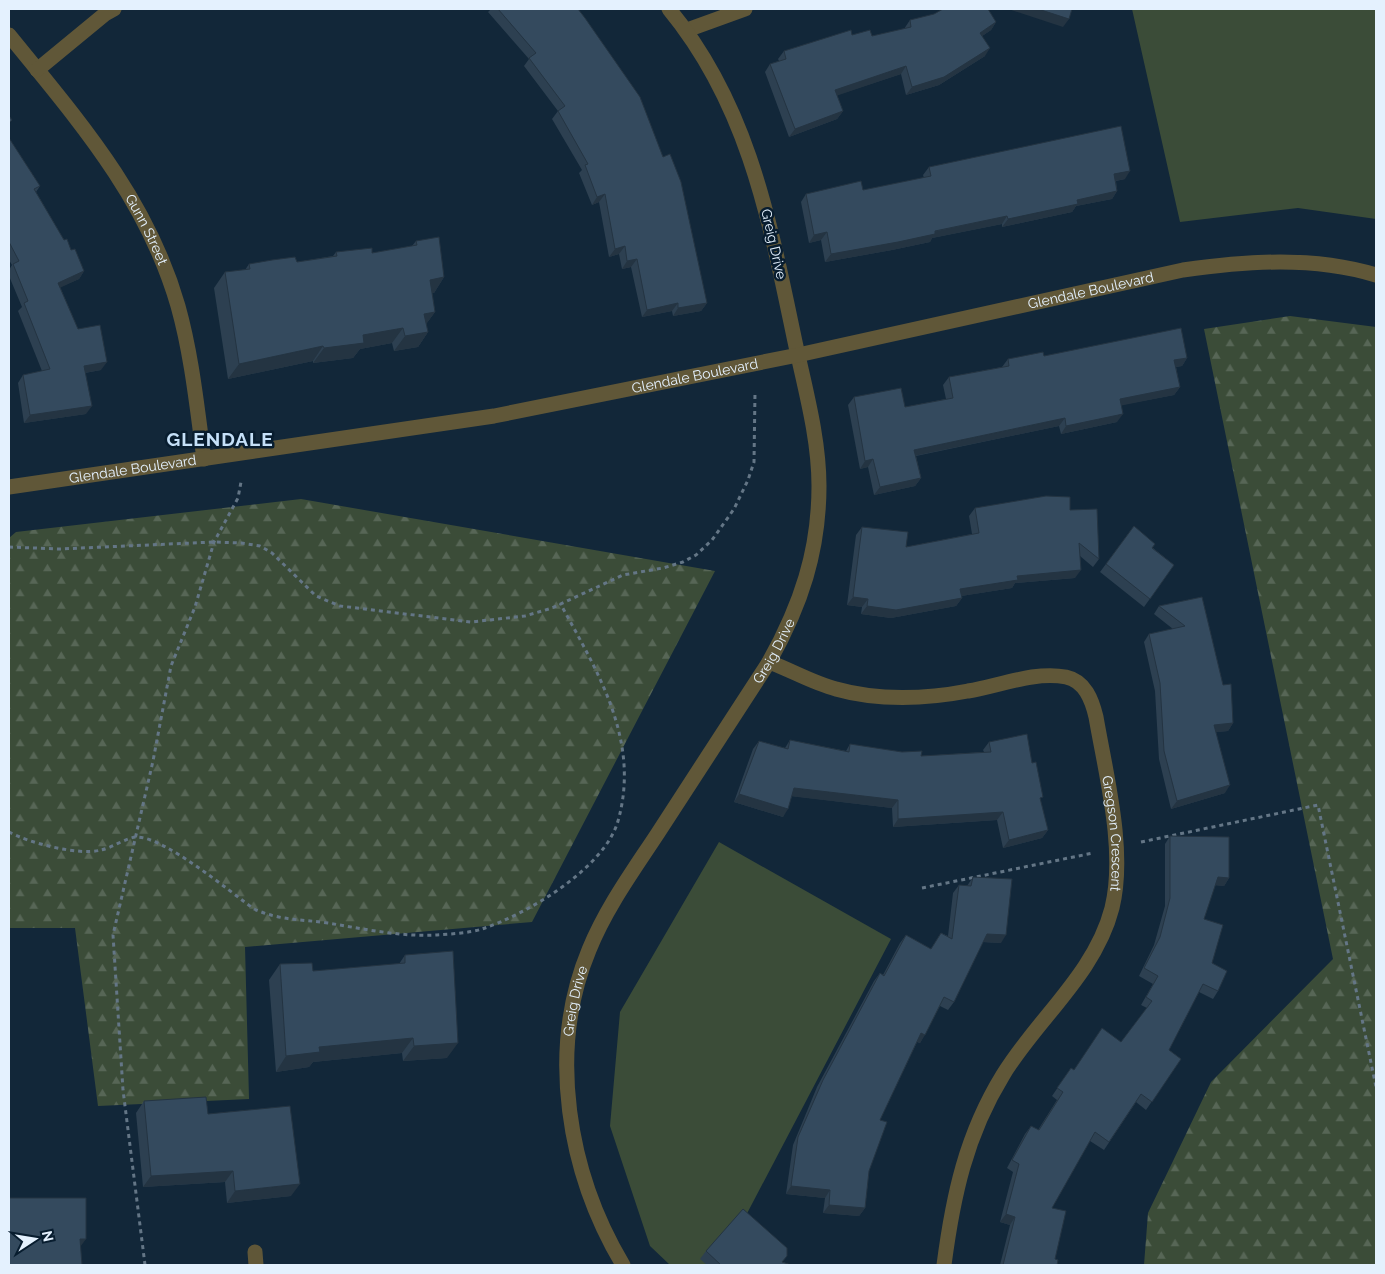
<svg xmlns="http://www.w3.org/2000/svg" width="1385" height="1274" font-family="Raleway,sans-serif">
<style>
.forest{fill:url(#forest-firs)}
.park{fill:#3b4c38}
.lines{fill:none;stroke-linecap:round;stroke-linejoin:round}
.path{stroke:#647686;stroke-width:3;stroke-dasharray:4 4;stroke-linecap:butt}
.service{stroke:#605738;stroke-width:15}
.minor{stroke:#605738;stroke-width:15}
.tertiary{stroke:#605738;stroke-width:15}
.wall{fill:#2d4051}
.shaded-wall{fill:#243442}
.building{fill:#344a5e;stroke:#243442}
.labels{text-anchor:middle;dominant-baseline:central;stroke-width:5;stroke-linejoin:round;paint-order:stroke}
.street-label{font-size:14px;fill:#e4f1fe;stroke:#081d2f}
.district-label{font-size:19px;font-weight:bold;letter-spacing:1px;fill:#c5e0f8;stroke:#081d2f}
</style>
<defs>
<pattern id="forest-firs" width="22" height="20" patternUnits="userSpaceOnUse" patternTransform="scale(1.25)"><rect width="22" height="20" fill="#3b4c38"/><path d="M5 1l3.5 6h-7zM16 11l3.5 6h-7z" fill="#576656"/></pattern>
</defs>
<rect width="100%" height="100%" fill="#122739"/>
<path class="forest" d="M 1290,316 L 1376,327 L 1376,1265 L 1144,1265 L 1148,1213 L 1211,1082 L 1333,959 L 1204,329 Z
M 301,499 L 715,571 L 532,922 L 245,947 L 249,1099 L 98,1106 L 75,928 L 9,928 L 9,538 L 16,532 Z"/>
<path class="park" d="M 1132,9 L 1376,9 L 1376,219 L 1298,208 L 1180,222 Z
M 719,842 L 891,939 L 720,1265 L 670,1265 L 650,1246 L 610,1126 L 620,1012 Z"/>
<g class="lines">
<path class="path" d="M 9,547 L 60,549 L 214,542 L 241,543 L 260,546 L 272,553 L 316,596 L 340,606 L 471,622 L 525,616 L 552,608 L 623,575 L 663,568 L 683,562 L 696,555 L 712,540 L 734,509 L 748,480 L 754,462 L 755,392
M 9,832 C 29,843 79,856 101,850 C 112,848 127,837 137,837 C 166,838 229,891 254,909 C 281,921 301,919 328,923 C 364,929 401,937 437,935 C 451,934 469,933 482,929 C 527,914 604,869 618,821 C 641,740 597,671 560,603
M 1141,842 L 1318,805 L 1376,1087
M 922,888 L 1093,853
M 145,1265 L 123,1090 L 113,935 L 153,761 L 171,666 L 195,607 L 214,542 L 238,498 L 241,482"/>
<path class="service" d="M 255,1252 L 256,1265"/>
<g class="minor">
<path d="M 687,30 L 745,9"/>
<path id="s1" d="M 9,35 C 78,120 147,198 178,306 C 192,356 197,408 204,459"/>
<path d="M 37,70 L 105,14 L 114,9"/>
<path id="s2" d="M 769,662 C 791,670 813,683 836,689 C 878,701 927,699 968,691 C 999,686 1034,671 1066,677 C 1085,681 1092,700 1096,717 C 1106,775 1126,851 1112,908 C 1095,974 1037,1019 1003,1075 C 966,1135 953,1196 944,1265"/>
<path id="s3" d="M 623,1265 C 568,1173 547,1051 589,950 C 606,908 633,871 658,833 C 695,776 732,719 769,662 C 801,605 819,551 819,486 C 819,436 804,385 794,337 C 769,218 748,105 669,9"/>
</g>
<path class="tertiary" id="s4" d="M 9,487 L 494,416 L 798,355 L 1183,270 C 1248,261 1313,256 1376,275"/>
</g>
<path class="wall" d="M 491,9 L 578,9 L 707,303 L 701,311 L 673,316 L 672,311 L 642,317 L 631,267 L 622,269 L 619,254 L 609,257 L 599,202 L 592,205 L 579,173 L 582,170 L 552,119 L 558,111 L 524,66 L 529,59 L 488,12 Z
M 910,20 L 996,22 L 991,30 L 982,36 L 985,56 L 939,85 L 906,95 L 901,74 L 837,95 L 843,111 L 837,119 L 789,137 L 765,72 L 770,64 L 779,61 L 778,59 L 784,51 L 852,35 L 872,36 L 904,29 Z
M 9,138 L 40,186 L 36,192 L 64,240 L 84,271 L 79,279 L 60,287 L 78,329 L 101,370 L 85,373 L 86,414 L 24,423 L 18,383 L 23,375 L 42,371 L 18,311 L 22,307 L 9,276 L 9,270 L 12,265 L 9,260 Z
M 929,167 L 1125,179 L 1116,181 L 1117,191 L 1112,199 L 1076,206 L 1072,212 L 1002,227 L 1002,224 L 932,238 L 930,242 L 892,250 L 825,262 L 821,240 L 809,243 L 801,202 L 806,194 L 863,190 L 924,178 L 923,175 Z
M 416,241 L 444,277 L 434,293 L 432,293 L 435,312 L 426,324 L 428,332 L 418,347 L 394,351 L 392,343 L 360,349 L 353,358 L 313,363 L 313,361 L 228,379 L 214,288 L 225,272 L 245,270 L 249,264 L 297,262 L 333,256 L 336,252 L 372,253 L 412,246 Z
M 1044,356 L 1187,358 L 1182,366 L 1176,367 L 1180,387 L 1174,395 L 1121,405 L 1117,422 L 1061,434 L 1059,426 L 916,456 L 921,478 L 915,486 L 874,495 L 868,467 L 860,469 L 848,405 L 854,397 L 905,407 L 946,399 L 943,385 L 949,377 L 1002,367 L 1008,359 Z
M 975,508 L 1070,510 L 1099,559 L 1093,567 L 1080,556 L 1075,578 L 1015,583 L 1012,588 L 961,596 L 962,598 L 956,606 L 891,618 L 861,614 L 862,607 L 847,605 L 856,535 L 862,527 L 906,547 L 972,534 L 969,516 Z
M 1134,526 L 1153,548 L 1174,565 L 1144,607 L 1100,572 Z
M 1202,597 L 1223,685 L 1233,723 L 1228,731 L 1216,732 L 1225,793 L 1171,809 L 1159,759 L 1155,691 L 1144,642 L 1149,634 L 1173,629 L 1154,614 L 1159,606 Z
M 790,740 L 846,751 L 850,744 L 921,756 L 984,752 L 983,750 L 989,742 L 1040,800 L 1048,830 L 1042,838 L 1003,848 L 997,820 L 893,827 L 892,808 L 792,796 L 783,817 L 734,802 L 753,749 L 759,741 L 785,748 Z
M 1170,836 L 1229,878 L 1224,886 L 1215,885 L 1204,919 L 1212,963 L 1218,991 L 1213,999 L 1199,992 L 1169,1050 L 1181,1059 L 1146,1110 L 1136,1102 L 1104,1150 L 1090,1141 L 1052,1208 L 1055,1259 L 1057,1265 L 1000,1265 L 1010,1225 L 1000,1222 L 1013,1172 L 1007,1168 L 1025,1134 L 1031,1126 L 1038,1130 L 1057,1100 L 1052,1096 L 1071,1068 L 1074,1070 L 1121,1042 L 1147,1008 L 1141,1005 L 1153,984 L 1139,976 L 1154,945 L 1165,906 L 1165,844 Z
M 973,877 L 1001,943 L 983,942 L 954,1002 L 948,1010 L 940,1006 L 920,1043 L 917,1042 L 880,1120 L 869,1171 L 865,1208 L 859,1216 L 823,1213 L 825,1198 L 786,1194 L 793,1145 L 817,1087 L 874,981 L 880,973 L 883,975 L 900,943 L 906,935 L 931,949 L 941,933 L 948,936 L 953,893 L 959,885 L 967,886 Z
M 405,955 L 447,1058 L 403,1061 L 402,1053 L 313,1062 L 309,1067 L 276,1072 L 269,980 L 280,964 L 313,971 L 399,964 Z
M 144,1101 L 208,1114 L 291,1196 L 227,1203 L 225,1182 L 143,1187 L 136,1113 Z
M 706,1251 L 783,1262 L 791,1265 L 707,1265 L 700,1259 Z"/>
<path class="shaded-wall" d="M 1008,9 L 1038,9 L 1069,19 L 1063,27 Z
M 996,22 L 991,30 L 975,41 L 980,33 Z
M 990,48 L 985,56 L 939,85 L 906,95 L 912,87 Z
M 906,66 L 901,74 L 830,98 L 835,90 Z
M 843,111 L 837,119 L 789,137 L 795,129 Z
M 1130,171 L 1125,179 L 1109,182 L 1114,174 Z
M 1117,191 L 1112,199 L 1076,206 L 1072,212 L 1002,227 L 1008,219 L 1077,200 Z
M 605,194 L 599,202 L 592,205 L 597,197 Z
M 1007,216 L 1002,224 L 932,238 L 930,242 L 892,250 L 825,262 L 831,254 Z
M 827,232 L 821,240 L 809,243 L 814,235 Z
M 625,246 L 619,254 L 609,257 L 615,249 Z
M 637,259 L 631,267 L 622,269 L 627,261 Z
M 84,271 L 79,279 L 53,291 L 58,283 Z
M 444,277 L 434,293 L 420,295 L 430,280 Z
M 678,303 L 672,311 L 642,317 L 647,310 Z
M 707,303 L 701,311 L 673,316 L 678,308 Z
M 435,312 L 424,327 L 424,314 Z
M 403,328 L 392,343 L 360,349 L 353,358 L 313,363 L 324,348 L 363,335 Z
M 428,332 L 418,347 L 394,351 L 405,336 Z
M 323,346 L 313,361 L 228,379 L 239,364 Z
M 1187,358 L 1182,366 L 1169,368 L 1174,360 Z
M 107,362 L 101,370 L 78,374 L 84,366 Z
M 1180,387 L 1174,395 L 1114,407 L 1120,399 Z
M 92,406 L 86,414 L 24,423 L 30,415 Z
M 1123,414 L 1117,422 L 1061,434 L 1066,426 Z
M 1065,418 L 1059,426 L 909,457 L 914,450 Z
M 873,459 L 868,467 L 860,469 L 865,461 Z
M 921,478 L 915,486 L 874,495 L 880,487 Z
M 1081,570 L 1075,578 L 1015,583 L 1012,588 L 955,597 L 960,589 L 1017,576 Z
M 853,597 L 868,599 L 862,607 L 847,605 Z
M 962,598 L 956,606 L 891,618 L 861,614 L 867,606 Z
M 1233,723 L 1228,731 L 1208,733 L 1214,725 Z
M 1230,785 L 1225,793 L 1171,809 L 1177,801 Z
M 794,788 L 898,800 L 892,808 L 789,796 Z
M 739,794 L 788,809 L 783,817 L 734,802 Z
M 1003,812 L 997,820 L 893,827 L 898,819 Z
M 1048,830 L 1042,838 L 1003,848 L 1009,840 Z
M 1218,877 L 1229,878 L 1224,886 L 1212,885 Z
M 987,934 L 1006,935 L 1001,943 L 982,942 Z
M 921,1033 L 925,1035 L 920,1043 L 916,1041 Z
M 413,1038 L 402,1053 L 313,1062 L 309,1067 L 276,1072 L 286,1056 L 319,1047 Z
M 458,1043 L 447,1058 L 403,1061 L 414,1046 Z
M 233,1171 L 225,1182 L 143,1187 L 151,1176 Z
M 300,1184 L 291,1196 L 227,1203 L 235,1191 Z
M 791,1186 L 830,1190 L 825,1198 L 786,1194 Z
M 829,1205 L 865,1208 L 859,1216 L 823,1213 Z
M 1006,1214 L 1015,1217 L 1010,1225 L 1000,1222 Z
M 80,1239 L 86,1239 L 75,1254 Z"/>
<path class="building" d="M 498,9 L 578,9 L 585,18 L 640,97 L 663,157 L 670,154 L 681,182 L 707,303 L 678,308 L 678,303 L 647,310 L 637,259 L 627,261 L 625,246 L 615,249 L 605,194 L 597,197 L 585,165 L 588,164 L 558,111 L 565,106 L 529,58 L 536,53 Z
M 943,9 L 988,9 L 996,22 L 980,33 L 990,48 L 944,77 L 912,87 L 906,66 L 835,90 L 843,111 L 795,129 L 770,64 L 786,59 L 784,51 L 851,30 L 852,35 L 870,30 L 872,36 L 911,27 L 910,20 L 934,14 Z
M 1038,9 L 1072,9 L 1069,19 Z
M 9,116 L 12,120 L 9,123 Z
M 1121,126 L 1130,171 L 1114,174 L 1117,191 L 1077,200 L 1078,204 L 1008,219 L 1007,216 L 935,231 L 935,234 L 898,242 L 831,254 L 827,232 L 814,235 L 806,194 L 861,181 L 863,190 L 931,176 L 929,167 Z
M 9,138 L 40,186 L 34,189 L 64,240 L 67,239 L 71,250 L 75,249 L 84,271 L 58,283 L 78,329 L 100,325 L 107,362 L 84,366 L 92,406 L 30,415 L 23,375 L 50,369 L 24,303 L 28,301 L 13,264 L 19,261 L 9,242 Z
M 439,237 L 444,277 L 430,280 L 435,312 L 424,314 L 428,332 L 405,336 L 403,328 L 363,335 L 364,343 L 324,348 L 323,346 L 239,364 L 225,272 L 250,269 L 249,264 L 272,260 L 295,257 L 297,262 L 337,256 L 336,252 L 372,248 L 372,253 L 417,245 L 416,241 Z
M 1181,328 L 1187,358 L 1174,360 L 1180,387 L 1120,399 L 1123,414 L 1066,426 L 1065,418 L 914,450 L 921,478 L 880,487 L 873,459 L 865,461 L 854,397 L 901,388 L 905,407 L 953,398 L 949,377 L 1009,366 L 1008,359 L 1043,352 L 1044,356 Z
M 1046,496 L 1070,497 L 1070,510 L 1097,509 L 1099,559 L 1079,543 L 1081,570 L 1017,576 L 1018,580 L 960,589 L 962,598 L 896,610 L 867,606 L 868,599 L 853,597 L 862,527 L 908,532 L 906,547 L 979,533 L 975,508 Z
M 1134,526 L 1155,544 L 1152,548 L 1174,565 L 1150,599 L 1106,564 Z
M 1202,597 L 1223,685 L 1231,684 L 1233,723 L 1214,725 L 1230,785 L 1177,801 L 1164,751 L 1160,683 L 1149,634 L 1185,626 L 1159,606 Z
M 1027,734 L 1032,763 L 1036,762 L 1043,797 L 1040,798 L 1048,830 L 1009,840 L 1003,812 L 898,819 L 898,800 L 794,788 L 788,809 L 739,794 L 759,741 L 788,749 L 790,740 L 849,752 L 850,744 L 902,752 L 922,751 L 921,756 L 991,752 L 989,742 Z
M 1170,836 L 1229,837 L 1229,878 L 1218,877 L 1204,919 L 1223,925 L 1212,963 L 1227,971 L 1218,991 L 1203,984 L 1169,1050 L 1181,1059 L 1152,1102 L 1141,1094 L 1109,1142 L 1095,1132 L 1052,1208 L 1066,1211 L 1055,1259 L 1058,1260 L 1057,1265 L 1003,1265 L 1015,1217 L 1006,1214 L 1019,1164 L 1012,1160 L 1031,1126 L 1039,1130 L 1063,1092 L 1057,1088 L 1071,1068 L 1074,1070 L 1102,1028 L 1121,1042 L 1152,1001 L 1146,997 L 1158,976 L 1144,968 L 1160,937 L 1170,898 Z
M 973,877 L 1012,879 L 1006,935 L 987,934 L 954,1002 L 944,997 L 925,1035 L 921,1033 L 880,1120 L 887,1122 L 869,1171 L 865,1208 L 829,1205 L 830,1190 L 791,1186 L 798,1137 L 823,1080 L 880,973 L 884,976 L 906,935 L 931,949 L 941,933 L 952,939 L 959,885 L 971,886 Z
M 453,951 L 458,1043 L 414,1046 L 413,1038 L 319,1047 L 320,1052 L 286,1056 L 280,964 L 312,963 L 313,971 L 405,963 L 405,955 Z
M 206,1097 L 208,1114 L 290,1106 L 300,1184 L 235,1191 L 233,1171 L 151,1176 L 144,1101 Z
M 9,1198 L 86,1198 L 86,1239 L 80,1239 L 82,1265 L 9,1265 Z
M 743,1209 L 787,1248 L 787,1256 L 782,1262 L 791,1265 L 721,1265 L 706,1251 Z"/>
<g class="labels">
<g class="street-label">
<text stroke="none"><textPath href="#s1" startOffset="239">Gunn Street</textPath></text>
<text transform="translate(774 244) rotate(77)">Greig Drive</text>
<text stroke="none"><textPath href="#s4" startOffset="1100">Glendale Boulevard</textPath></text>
<text stroke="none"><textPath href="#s4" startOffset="695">Glendale Boulevard</textPath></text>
<text stroke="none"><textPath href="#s4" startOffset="125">Glendale Boulevard</textPath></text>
<text stroke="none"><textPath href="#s3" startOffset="680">Greig Drive</textPath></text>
<text stroke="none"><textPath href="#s2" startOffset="476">Gregson Crescent</textPath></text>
<text stroke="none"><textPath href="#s3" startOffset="275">Greig Drive</textPath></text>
</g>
<g class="district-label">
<text x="220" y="439">GLENDALE</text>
</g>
</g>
<rect width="1385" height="1274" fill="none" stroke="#e4f1fe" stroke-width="20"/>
<g transform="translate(35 1239) rotate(78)" stroke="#081d2f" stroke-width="4" paint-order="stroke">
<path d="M0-4L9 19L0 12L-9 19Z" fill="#e4f1fe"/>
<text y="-8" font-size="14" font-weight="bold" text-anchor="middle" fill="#e4f1fe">N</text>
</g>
</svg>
